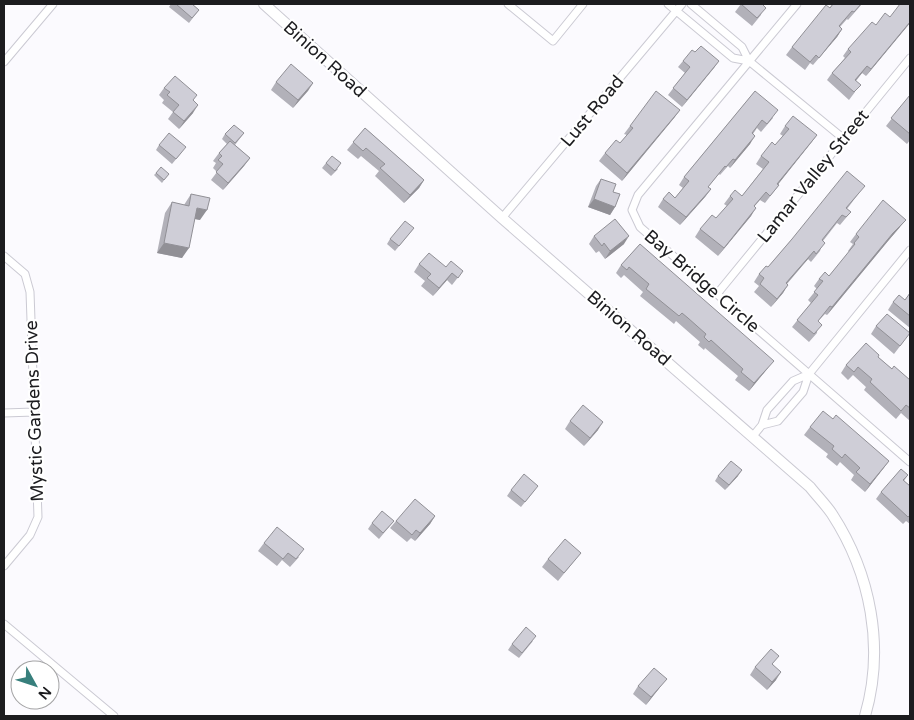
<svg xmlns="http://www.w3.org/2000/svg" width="914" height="720" font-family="'Varela Round',sans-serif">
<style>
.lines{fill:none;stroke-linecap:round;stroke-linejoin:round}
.minor-casing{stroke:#cbcad3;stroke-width:9}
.secondary-casing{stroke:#cbcad3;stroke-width:12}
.minor{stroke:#fff;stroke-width:7}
.secondary{stroke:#fff;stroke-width:10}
.wall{fill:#b2b1b9}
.shaded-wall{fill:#919096}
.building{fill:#cfced7;stroke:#919096}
.labels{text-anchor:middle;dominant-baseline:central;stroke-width:4.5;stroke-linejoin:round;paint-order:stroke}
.street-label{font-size:18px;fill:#1c1c1f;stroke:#fff}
</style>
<rect width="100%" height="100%" fill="#fbfafe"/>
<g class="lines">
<g class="minor-casing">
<path id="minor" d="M 508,4 L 553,41 L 583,4
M 668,4 L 733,58 L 749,61
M 691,4 L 742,47 L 749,61 L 844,139
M 797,4 L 638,195 L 632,210 L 640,227 L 910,462
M 4,62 L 53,4
M 502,218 L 682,4
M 4,256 L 25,274 L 30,292 L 38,517 L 30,535 L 4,566
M 717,294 L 910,58
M 4,413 L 34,412
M 762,425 L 778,421 L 803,392 L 809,374 L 910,250
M 753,436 L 762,425 L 767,410 L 793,381 L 809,374
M 4,624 L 114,716"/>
</g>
<g class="secondary-casing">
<path id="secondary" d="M 264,4 L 502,218 L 810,487 C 817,496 826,505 832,514 C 871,574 885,648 865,716"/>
</g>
<use href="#minor" class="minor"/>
<use href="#secondary" class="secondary"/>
</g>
<path class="wall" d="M 171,4 L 192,4 L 199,10 L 189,23 L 169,7 Z
M 741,4 L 763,4 L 761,15 L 752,26 L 735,12 Z
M 833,4 L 862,4 L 848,20 L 847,19 L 840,27 L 842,29 L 837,37 L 813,65 L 810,63 L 805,70 L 786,55 L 792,47 Z
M 910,4 L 910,23 L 866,76 L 862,73 L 856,81 L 855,92 L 849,100 L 827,80 L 832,73 L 845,58 L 843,56 L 848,49 L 876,25 L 890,17 Z
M 695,52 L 719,61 L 682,107 L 668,95 L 685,73 L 678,67 L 683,61 Z
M 276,82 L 313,83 L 293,108 L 271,90 Z
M 164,88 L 193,101 L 193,113 L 179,129 L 168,119 L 173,112 L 162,103 L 164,100 L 159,95 Z
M 755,91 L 773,118 L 761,132 L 757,128 L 753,134 L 750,144 L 730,168 L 728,166 L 720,175 L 719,174 L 708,187 L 711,189 L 705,197 L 680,225 L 658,207 L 663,199 L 675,198 L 683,188 L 679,185 L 684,177 Z
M 910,95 L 910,140 L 907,144 L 886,126 Z
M 680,110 L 674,118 L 622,181 L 599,161 L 605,153 L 620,143 L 627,135 L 624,134 L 630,126 Z
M 785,126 L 817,135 L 778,184 L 779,185 L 765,203 L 760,200 L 754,207 L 751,216 L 718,256 L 695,237 L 700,229 L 716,218 L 727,206 L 724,204 L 730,196 L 742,196 L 763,169 L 756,164 L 761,156 L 775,145 L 783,136 L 780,134 Z
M 365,128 L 424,180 L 419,188 L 404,203 L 375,176 L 379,171 L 361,156 L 358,159 L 347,150 Z
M 244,133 L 235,145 L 250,158 L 244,166 L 223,190 L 211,180 L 217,172 L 213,168 L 216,163 L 213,161 L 219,153 L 227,144 L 222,139 L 225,134 Z
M 159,145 L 182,152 L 172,164 L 156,150 Z
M 326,163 L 338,169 L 331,176 L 322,168 Z
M 156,173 L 167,176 L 162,183 L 154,175 Z
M 601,179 L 613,192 L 615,207 L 610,215 L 588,207 L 596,186 Z
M 859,193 L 847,209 L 851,212 L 845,219 L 840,225 L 837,223 L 823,241 L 820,251 L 811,262 L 808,259 L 787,284 L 783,293 L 771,307 L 754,292 L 759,286 L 754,282 L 759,274 L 768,267 L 792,239 Z
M 191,194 L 200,220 L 195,219 L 182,258 L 157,253 L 165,213 L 172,202 L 184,205 Z
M 900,227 L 888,241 L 827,315 L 825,314 L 818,321 L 817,333 L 809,342 L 792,327 L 811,303 L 808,300 L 817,289 L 814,286 L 819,279 L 829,276 L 849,252 L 848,251 L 853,244 L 850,242 L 856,234 Z
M 414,228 L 395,251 L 387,244 L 390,239 Z
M 594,236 L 624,244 L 605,259 L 599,251 L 596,253 L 589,244 Z
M 640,244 L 768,368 L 749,391 L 735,380 L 738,376 L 705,348 L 704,350 L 698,345 L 700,342 L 676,321 L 674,324 L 640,296 L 643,292 L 624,275 L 621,278 L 616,273 L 621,265 Z
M 419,264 L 446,267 L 463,271 L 452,285 L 447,280 L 433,296 L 421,286 L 425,281 L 414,272 Z
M 910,293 L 910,328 L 888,310 L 893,302 L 905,300 Z
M 876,326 L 904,341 L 894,354 L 871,334 Z
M 878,357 L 892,369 L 910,380 L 910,421 L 901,413 L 896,419 L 864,390 L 866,387 L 853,375 L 848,380 L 841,373 L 846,365 Z
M 833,419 L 889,461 L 865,492 L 851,480 L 854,475 L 840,462 L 837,466 L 826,457 L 828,454 L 804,435 L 810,427 Z
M 570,421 L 598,430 L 584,446 L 565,429 Z
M 908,475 L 904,481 L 910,486 L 910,524 L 906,521 L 903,524 L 876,499 L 881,492 Z
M 718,476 L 738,476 L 725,490 L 715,481 Z
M 511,490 L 534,491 L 521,507 L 507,496 Z
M 435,516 L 430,524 L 415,541 L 411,538 L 407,542 L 390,528 L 396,521 Z
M 394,521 L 379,539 L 368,529 L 372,523 Z
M 264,543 L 299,557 L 290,567 L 282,560 L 277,566 L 258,551 Z
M 548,559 L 575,560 L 558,581 L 542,567 Z
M 533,641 L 519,658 L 508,650 L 512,644 Z
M 773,664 L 776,680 L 767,690 L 750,675 L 755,667 Z
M 638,686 L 661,686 L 646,705 L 633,694 Z"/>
<path class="shaded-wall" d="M 910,22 L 910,23 L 866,76 L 871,69 Z
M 842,29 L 837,37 L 813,65 L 819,58 Z
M 719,61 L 714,68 L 682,107 L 687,100 Z
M 867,66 L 862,73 L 850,87 L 855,80 Z
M 313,83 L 308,91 L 293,108 L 298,100 Z
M 198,105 L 193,113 L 179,129 L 184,121 Z
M 680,110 L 674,118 L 622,181 L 627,173 Z
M 817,135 L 811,143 L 772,192 L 777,184 Z
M 755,136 L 750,144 L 730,168 L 735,160 Z
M 250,158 L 244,166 L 223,190 L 228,183 Z
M 424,180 L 419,188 L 404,203 L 410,195 Z
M 711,189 L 705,197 L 680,225 L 686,217 Z
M 594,199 L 615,207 L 610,215 L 588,207 Z
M 197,208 L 207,210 L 200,220 L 190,218 Z
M 756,208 L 751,216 L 718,256 L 724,248 Z
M 906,220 L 888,241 L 827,315 L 832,307 L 893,233 Z
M 629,236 L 624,244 L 605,259 L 610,251 Z
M 164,243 L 189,248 L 182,258 L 157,253 Z
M 814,251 L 808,259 L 780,291 L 786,283 Z
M 452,273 L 447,280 L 433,296 L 439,288 Z
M 788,285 L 783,293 L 771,307 L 777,299 Z
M 774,361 L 768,368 L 749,391 L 754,383 Z
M 603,422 L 598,430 L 584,446 L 590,438 Z
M 889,461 L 883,469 L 865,492 L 870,484 Z
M 742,470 L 738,476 L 725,490 L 729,485 Z
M 435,516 L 430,524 L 415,541 L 420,533 Z
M 781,672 L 776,680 L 767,690 L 772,682 Z
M 667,679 L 661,686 L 646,705 L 651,697 Z"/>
<path class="building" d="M 176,4 L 192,4 L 199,10 L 192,18 Z
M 741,4 L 762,4 L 766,8 L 757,18 Z
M 833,4 L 861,4 L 854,12 L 852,11 L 839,26 L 842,29 L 819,58 L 816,55 L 810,62 L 792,47 L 826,5 L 830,8 Z
M 900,4 L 910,4 L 910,22 L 871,69 L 867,66 L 855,80 L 861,85 L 854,92 L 832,73 L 851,52 L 848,49 L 872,22 L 876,25 L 885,13 L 890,17 Z
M 701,46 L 719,61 L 687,100 L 673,88 L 690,67 L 683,61 L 692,50 L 695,52 Z
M 291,64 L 313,83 L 298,100 L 276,82 Z
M 175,76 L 197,95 L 193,100 L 198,105 L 184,121 L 173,112 L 179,105 L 167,95 L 170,92 L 164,88 Z
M 656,91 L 680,110 L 627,173 L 605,153 L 616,140 L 620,143 L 633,128 L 630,126 Z
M 755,91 L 778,110 L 767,124 L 762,120 L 752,133 L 755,136 L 735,160 L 733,159 L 726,167 L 725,166 L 708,187 L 711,189 L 686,217 L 663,199 L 669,192 L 675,198 L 689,181 L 684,177 Z
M 910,95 L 910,134 L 891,118 Z
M 793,116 L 817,135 L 777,184 L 779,185 L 770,196 L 766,192 L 754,206 L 756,208 L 724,248 L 700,229 L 712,215 L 716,218 L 733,199 L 730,196 L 735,190 L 742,196 L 769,162 L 761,156 L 772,142 L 775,145 L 789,129 L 785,126 Z
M 234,125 L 244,133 L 235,143 L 225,134 Z
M 365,128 L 424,180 L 410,195 L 380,168 L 385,164 L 366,148 L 363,151 L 353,142 Z
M 169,133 L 186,147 L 176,159 L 159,145 Z
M 230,141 L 250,158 L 228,183 L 216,172 L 223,164 L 218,160 L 222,156 L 219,153 Z
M 332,156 L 341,163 L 335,171 L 326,163 Z
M 161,167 L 169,174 L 164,180 L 156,173 Z
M 847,171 L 865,186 L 846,208 L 851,212 L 846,217 L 842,215 L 822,240 L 825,243 L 816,254 L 814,251 L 786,283 L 788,285 L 777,299 L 760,284 L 764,278 L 759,274 L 766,266 L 768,267 L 792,239 Z
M 601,179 L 616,184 L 613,192 L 620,194 L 615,207 L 594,199 Z
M 191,194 L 210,198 L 207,210 L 197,208 L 189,248 L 164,243 L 172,202 L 189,206 Z
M 883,200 L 906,220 L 893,233 L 832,307 L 830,306 L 818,321 L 822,325 L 814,334 L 797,320 L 818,295 L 814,292 L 823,281 L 819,279 L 825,272 L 829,276 L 855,244 L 854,243 L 859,237 L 856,234 Z
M 615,219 L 629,236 L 610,251 L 604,243 L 602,246 L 594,236 Z
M 405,221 L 414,228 L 399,246 L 390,239 Z
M 640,244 L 774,361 L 754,383 L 741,372 L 743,369 L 711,340 L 709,342 L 704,337 L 706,334 L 688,318 L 682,313 L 679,316 L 646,289 L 649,284 L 629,267 L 627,270 L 621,265 Z
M 429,253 L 446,267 L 451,261 L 463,271 L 458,278 L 452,273 L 439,288 L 427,278 L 431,274 L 419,264 Z
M 910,293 L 910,316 L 893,302 L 899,295 L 905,300 Z
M 887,314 L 910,333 L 900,346 L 876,326 Z
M 866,343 L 879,355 L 878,357 L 892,369 L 894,366 L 910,380 L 910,408 L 906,405 L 901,411 L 870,382 L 872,379 L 858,367 L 854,372 L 846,365 Z
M 583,405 L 603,422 L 590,438 L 570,421 Z
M 823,411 L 833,419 L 836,415 L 889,461 L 870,484 L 856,472 L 860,468 L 845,454 L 842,458 L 832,449 L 834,446 L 810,427 Z
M 731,461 L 742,470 L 729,485 L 718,476 Z
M 901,469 L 908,475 L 903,480 L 910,486 L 910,515 L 908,517 L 881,492 Z
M 524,474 L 538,486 L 525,502 L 511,490 Z
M 415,499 L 435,516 L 420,533 L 416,530 L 412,535 L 396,521 Z
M 382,511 L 394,521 L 383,533 L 372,523 Z
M 277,527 L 304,549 L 296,559 L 288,553 L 283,559 L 264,543 Z
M 565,539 L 581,553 L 564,573 L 548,559 Z
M 526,627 L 536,636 L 522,653 L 512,644 Z
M 771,649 L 779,656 L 772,664 L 781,672 L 772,682 L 755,667 Z
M 654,668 L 667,679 L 651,697 L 638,686 Z"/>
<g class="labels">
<g class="street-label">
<text transform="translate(325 59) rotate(42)">Binion Road</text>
<text transform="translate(592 111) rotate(-50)">Lust Road</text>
<text transform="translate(813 176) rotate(-51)">Lamar Valley Street</text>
<text transform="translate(702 281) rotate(41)">Bay Bridge Circle</text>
<text transform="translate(629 328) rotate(41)">Binion Road</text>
<text transform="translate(34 411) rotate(-92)">Mystic Gardens Drive</text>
</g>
</g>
<rect width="914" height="720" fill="none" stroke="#1c1c1f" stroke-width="10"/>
<g transform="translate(35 685) rotate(130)"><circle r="24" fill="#ffffff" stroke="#a4a4a5"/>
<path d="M0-4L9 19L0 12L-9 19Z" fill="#377f7c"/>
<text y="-8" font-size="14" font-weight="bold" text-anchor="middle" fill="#1c1c1f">N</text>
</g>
</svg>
